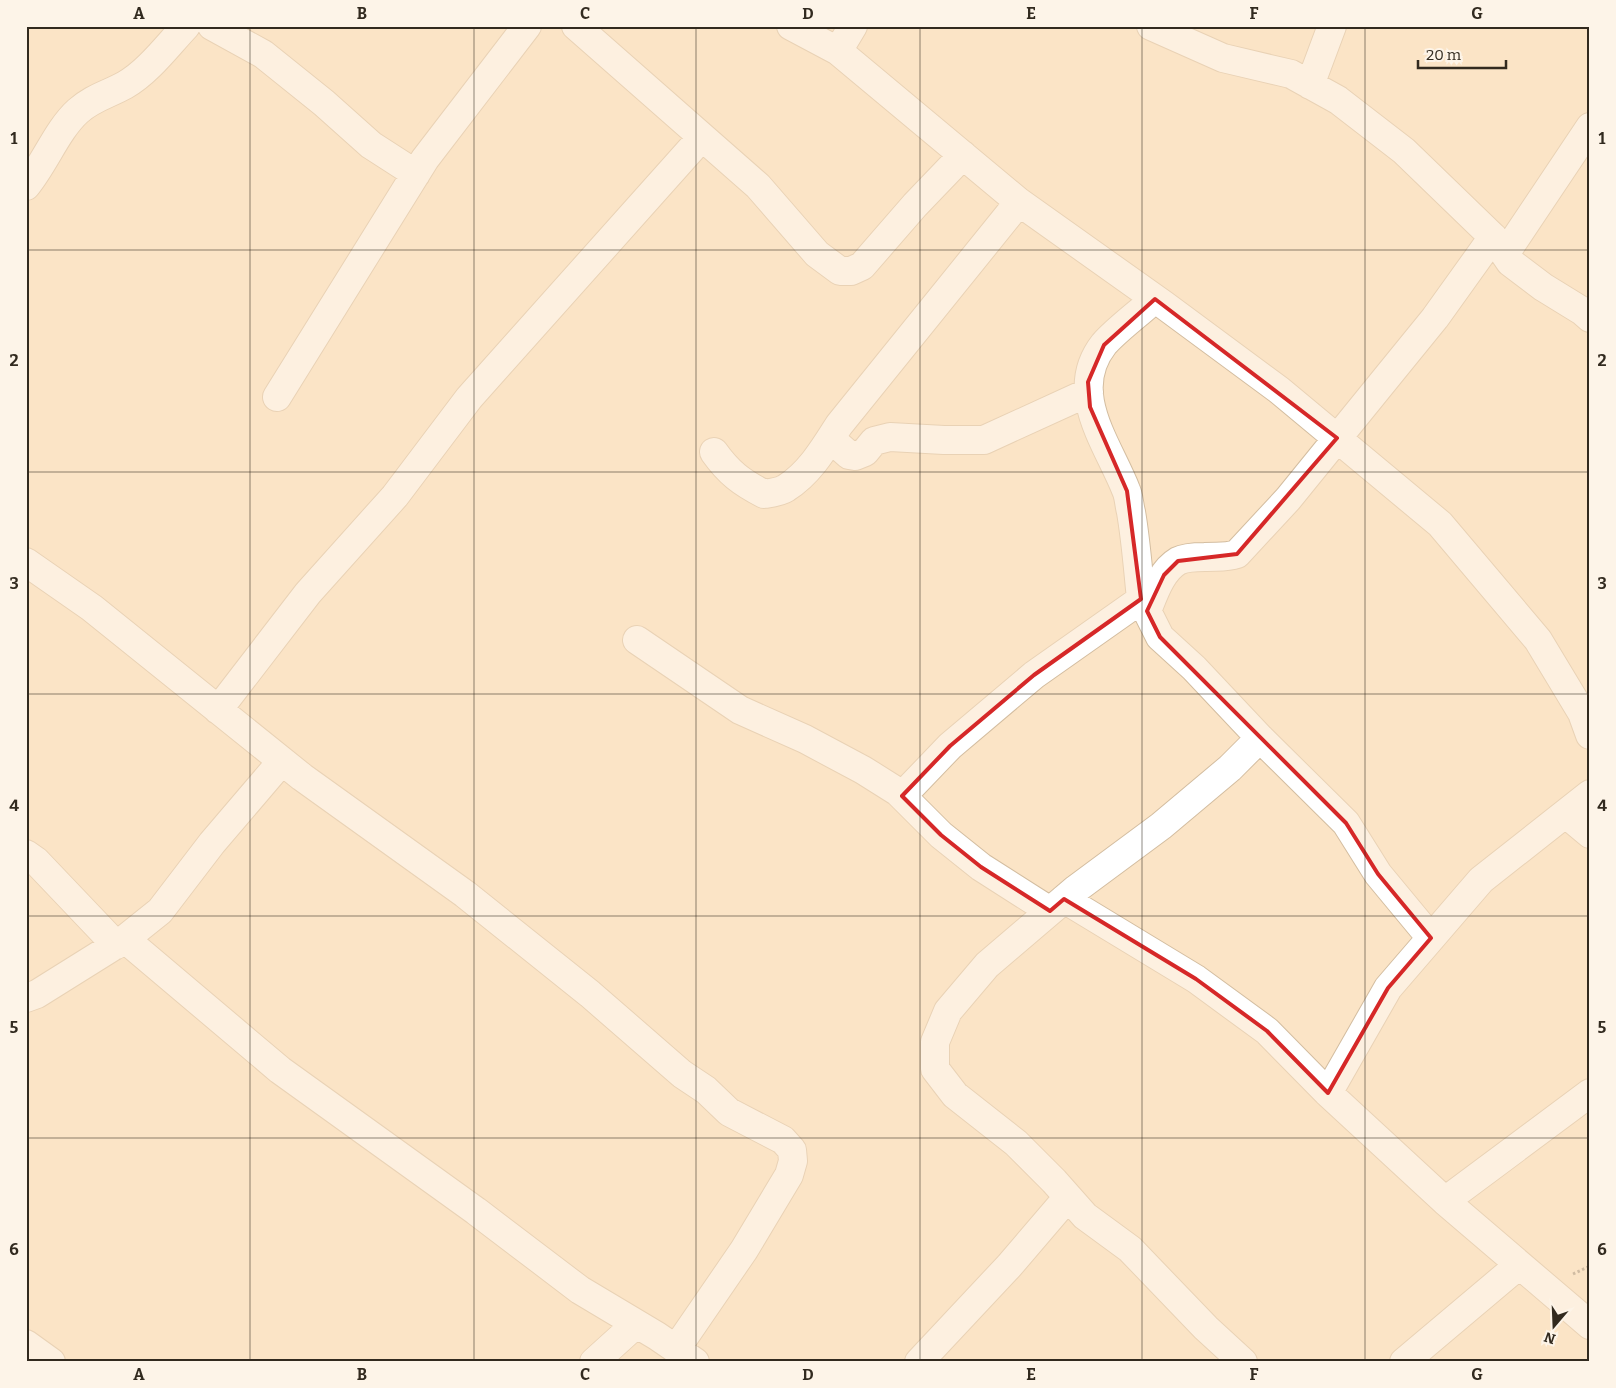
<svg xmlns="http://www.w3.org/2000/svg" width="1616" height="1388" font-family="Bitter,serif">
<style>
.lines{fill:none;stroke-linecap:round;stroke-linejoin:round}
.minor-casing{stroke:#d3bda0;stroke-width:30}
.path{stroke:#9c8c77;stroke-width:3;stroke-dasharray:2.5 2.5;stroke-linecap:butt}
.minor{stroke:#fff;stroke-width:28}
.marked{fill:none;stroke:#d62828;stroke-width:4;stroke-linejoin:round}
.grid{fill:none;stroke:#322a1f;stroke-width:1;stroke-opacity:0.55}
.neatline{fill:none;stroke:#322a1f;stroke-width:2}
.grid-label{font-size:16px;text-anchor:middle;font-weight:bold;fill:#322a1f}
</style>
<rect width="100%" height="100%" fill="#fbe4c6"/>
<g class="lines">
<g class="minor-casing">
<path id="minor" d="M 212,26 L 263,54 L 324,103 L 371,145 L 416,174
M 576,26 L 758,186 L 817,254 L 840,271 L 851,271 L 862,266 L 915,205 L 963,155
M 791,26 L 838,51 L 1019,202 L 1164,305 L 1279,390 L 1440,524 L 1538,640 L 1582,713 L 1590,735
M 1151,26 L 1223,58 L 1291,74 L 1338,100 L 1404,151 L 1493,237 L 1510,262 L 1543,287 L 1582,311 L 1590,318
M 838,51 L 853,26
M 1310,85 L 1332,26
M 26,186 C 45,163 57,130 78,111 C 92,98 109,94 125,85 C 148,72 168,45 186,26
M 1505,254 L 1590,127
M 277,397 L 425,159 L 527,26
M 831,439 L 849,455 L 855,456 L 865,452 L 874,441 L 890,437 L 944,440 L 984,440 L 1089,392
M 714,452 C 729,473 741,482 764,494 C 771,493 780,492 786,488 C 810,473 825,447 839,425 L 1019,202
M 26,562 L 92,608 L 302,777 L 465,894 L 590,994 L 682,1074 L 706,1090 L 729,1112 L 783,1140 L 792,1150 L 793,1161 L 789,1175 L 744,1250 L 676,1349
M 1141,599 C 1138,570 1136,541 1131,512 C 1129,505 1129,496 1126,490 C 1108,444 1066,392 1104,344 C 1116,330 1140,312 1155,299
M 637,640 L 740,710 L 805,739 L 863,770 L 898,792 L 941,835 L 981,867 L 1050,911
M 218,710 L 308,593 L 395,496 L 469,398 L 702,137
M 902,796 L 950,746 L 1034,675 L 1156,589
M 1566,814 L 1590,834
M 26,854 L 36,861 L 116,945
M 1064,899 L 1196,979 L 1267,1031 L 1328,1093 L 1445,1201 L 1590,1325
M 1431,938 L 1378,874 L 1346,823 L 1260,738 L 1194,668 L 1160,637 L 1147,611 C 1154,594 1161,571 1178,561 C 1186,557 1197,557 1205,557 C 1217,556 1225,558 1237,554 L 1288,499 L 1387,377 L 1435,318 L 1493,237
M 125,939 L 280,1070 L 476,1211 L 580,1290 L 657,1336 L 695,1362
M 26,998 L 37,994 L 125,939 L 160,911 L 212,843 L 282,761
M 1328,1093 L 1388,988 L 1481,880 L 1590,794
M 1445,1201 L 1590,1093
M 26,1344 L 51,1362
M 594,1362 L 636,1324
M 919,1362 L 1009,1266 L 1068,1197
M 1243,1362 L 1206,1328 L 1130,1249 L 1085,1216 L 1054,1181 L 1016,1143 L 955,1095 L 935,1069 L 935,1042 L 948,1011 L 987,965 L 1076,889 L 1161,826 L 1230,768 L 1260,738
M 1404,1362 L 1519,1265"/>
</g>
<path class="path" d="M 1573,1274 L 1590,1266"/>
<use href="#minor" class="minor"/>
</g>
<path d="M0 0H1616V1388H0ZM 1155,299 L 1337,438 L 1237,554 L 1178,561 L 1164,575 L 1147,611 L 1160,637 L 1346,823 L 1378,874 L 1431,938 L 1388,988 L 1328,1093 L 1267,1031 L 1196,979 L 1064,899 L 1050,911 L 981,867 L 941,835 L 902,796 L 950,746 L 1034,675 L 1141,599 L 1127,491 L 1090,407 L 1088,382 L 1104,345 Z" fill="#fbe4c6" fill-opacity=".55" fill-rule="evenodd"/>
<path class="marked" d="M 1155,299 L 1337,438 L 1237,554 L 1178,561 L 1164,575 L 1147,611 L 1160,637 L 1346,823 L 1378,874 L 1431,938 L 1388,988 L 1328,1093 L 1267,1031 L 1196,979 L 1064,899 L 1050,911 L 981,867 L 941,835 L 902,796 L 950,746 L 1034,675 L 1141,599 L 1127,491 L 1090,407 L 1088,382 L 1104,345 Z"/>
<path class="grid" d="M 250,26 L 250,1362M 474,26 L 474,1362M 696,26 L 696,1362M 920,26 L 920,1362M 1142,26 L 1142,1362M 1365,26 L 1365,1362M 26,250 L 1590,250M 26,472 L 1590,472M 26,694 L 1590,694M 26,916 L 1590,916M 26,1138 L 1590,1138"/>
<rect width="1616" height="1388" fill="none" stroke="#fdf4e8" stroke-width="55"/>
<g transform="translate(1554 1326) rotate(199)" stroke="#fdf4e8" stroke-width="4" paint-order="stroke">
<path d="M0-4L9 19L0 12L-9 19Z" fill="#322a1f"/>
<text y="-8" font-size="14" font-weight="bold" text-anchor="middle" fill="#322a1f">N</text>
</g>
<path d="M1418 60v8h88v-8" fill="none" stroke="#322a1f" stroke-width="2.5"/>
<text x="1426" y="60" font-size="15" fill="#322a1f" stroke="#fdf4e8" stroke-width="4" paint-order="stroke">20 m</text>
<rect x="28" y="28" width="1560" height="1332" class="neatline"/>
<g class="grid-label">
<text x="139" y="19">A</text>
<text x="362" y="19">B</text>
<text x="585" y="19">C</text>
<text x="808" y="19">D</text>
<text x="1031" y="19">E</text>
<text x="1254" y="19">F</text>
<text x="1477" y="19">G</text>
<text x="14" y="144">1</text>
<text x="1602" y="144">1</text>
<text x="14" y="366">2</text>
<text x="1602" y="366">2</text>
<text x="14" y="589">3</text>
<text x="1602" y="589">3</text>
<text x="14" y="811">4</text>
<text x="1602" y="811">4</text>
<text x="14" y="1033">5</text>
<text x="1602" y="1033">5</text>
<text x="14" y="1255">6</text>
<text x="1602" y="1255">6</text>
<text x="139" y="1380">A</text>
<text x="362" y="1380">B</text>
<text x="585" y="1380">C</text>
<text x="808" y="1380">D</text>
<text x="1031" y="1380">E</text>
<text x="1254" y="1380">F</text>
<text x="1477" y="1380">G</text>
</g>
</svg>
